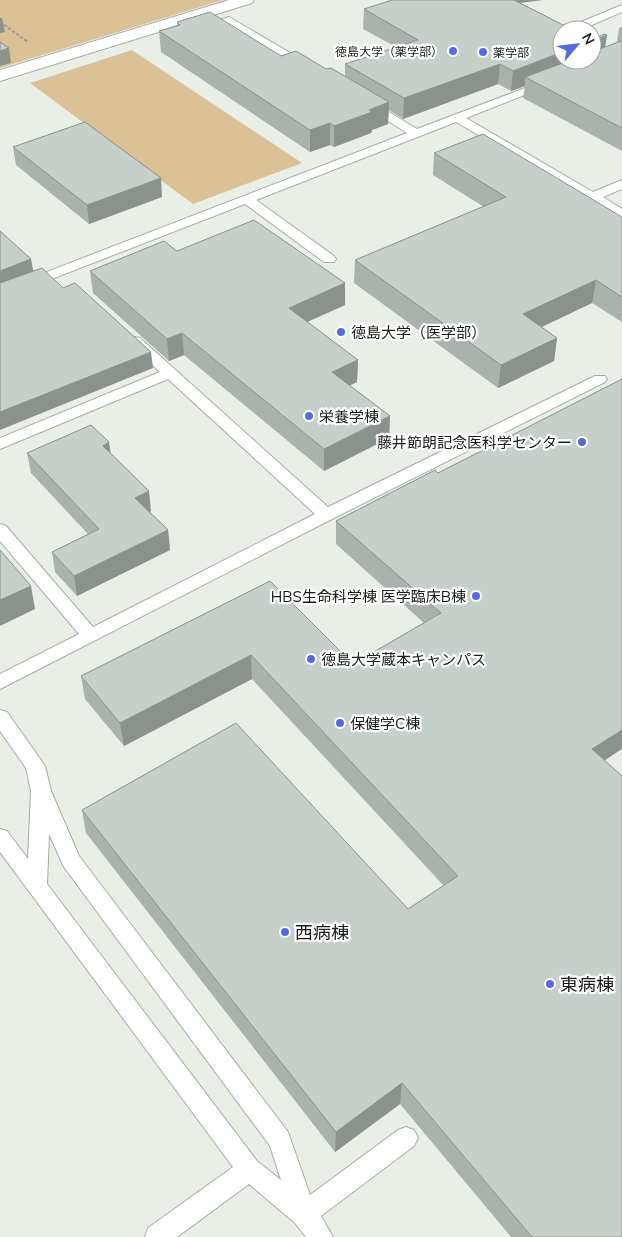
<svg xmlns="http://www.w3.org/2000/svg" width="622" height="1237" font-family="Mulish,'Noto Sans JP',sans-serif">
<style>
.green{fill:#dbc196}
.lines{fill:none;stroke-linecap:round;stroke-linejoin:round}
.lane-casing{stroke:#a7aca4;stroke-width:2}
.street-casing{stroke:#a7aca4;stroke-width:2}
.path{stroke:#989c96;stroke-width:2;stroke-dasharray:3 2;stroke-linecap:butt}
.lane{fill:#fff;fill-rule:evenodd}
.street{fill:#fff;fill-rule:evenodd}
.wall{fill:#aab2ae}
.shaded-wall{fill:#8b918d}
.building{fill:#c6cfca;stroke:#8b918d}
.poi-dot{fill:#546be0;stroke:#fff;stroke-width:2}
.labels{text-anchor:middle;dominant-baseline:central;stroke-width:4.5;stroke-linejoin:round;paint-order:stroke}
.far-poi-label{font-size:12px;fill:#1a1c19;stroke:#fff;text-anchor:end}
.poi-label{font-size:15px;fill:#1a1c19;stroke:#fff;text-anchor:start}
.near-poi-label{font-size:18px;fill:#1a1c19;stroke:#fff;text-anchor:start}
</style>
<rect width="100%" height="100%" fill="#e9efe6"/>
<path class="green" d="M 0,0 L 223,0 L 0,68 Z
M 132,50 L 302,163 L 193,204 L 30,83 Z"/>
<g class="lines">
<g class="lane-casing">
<path id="lane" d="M 622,5 L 622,12 L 585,28 L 585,30 L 575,30 L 576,24 Z
M 229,17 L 309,64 L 311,66 L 305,69 L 301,68 L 228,24 L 202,32 L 197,29 L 198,27 Z
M 546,80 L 550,81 L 552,83 L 550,85 L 466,118 L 593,192 L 622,180 L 622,189 L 603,197 L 622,209 L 622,218 L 456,122 L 256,200 L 334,256 L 336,259 L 334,262 L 324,262 L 245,204 L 0,299 L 0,290 L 407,133 L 366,107 L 364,105 L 366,103 L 374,103 L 417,129 Z
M 135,337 L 140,338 L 328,507 L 595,376 L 605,376 L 607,379 L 605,382 L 332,519 L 0,689 L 0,674 L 79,634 L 0,541 L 0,524 L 6,526 L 93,627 L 315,514 L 168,379 L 0,449 L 0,438 L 160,372 L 130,344 L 128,341 L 130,338 Z
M 0,710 L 7,712 L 45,766 L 51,791 L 79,856 L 288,1132 L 310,1195 L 398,1130 L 406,1127 L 414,1130 L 418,1138 L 414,1146 L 321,1216 L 333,1237 L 306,1237 L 295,1223 L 249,1184 L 177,1237 L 145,1237 L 148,1228 L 233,1167 L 0,852 L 0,829 L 7,831 L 28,859 L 31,791 L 26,768 L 0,731 ZM 49,834 L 64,867 L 270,1146 L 281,1180 L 257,1161 L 47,884 Z"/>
</g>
<g class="street-casing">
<path id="street" d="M 229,0 L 254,0 L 252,3 L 0,81 L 0,70 Z"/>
</g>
<path class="path" d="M 0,22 L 28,42"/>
<use href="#lane" class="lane"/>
<use href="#street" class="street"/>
</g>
<path class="wall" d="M 520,3 L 606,47 L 617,42 L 619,28 L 622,27 L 622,151 L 523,98 L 525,86 L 511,91 L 498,84 L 403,119 L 389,110 L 388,124 L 372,130 L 371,133 L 334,147 L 330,145 L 310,152 L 161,52 L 159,31 L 177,25 L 177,22 L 345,76 L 345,64 L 396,47 L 363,29 L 364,9 Z
M 13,147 L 162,197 L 89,224 L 16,165 Z
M 434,153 L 622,217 L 622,322 L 592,303 L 542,327 L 557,338 L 554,361 L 498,388 L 354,283 L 355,260 L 484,207 L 433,175 Z
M 177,251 L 345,283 L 345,305 L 307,322 L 358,360 L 357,382 L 349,385 L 390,416 L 389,438 L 324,471 L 184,355 L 169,361 L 93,293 L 90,271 Z
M 27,453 L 110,453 L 151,511 L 150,512 L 168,530 L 170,550 L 77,596 L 55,572 L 52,552 L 88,534 L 31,473 Z
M 435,470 L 605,761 L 622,1237 L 511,1237 L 400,1104 L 335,1152 L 86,833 L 82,810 L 408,909 L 444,886 L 252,679 L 124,746 L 85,699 L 81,676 L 270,581 L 353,664 L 424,623 L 336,544 L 336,521 Z"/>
<path class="shaded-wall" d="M 489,0 L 543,0 L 488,7 Z
M 0,18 L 2,18 L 5,32 L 0,33 Z
M 607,35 L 604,55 L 592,60 L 592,41 Z
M 9,48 L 11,63 L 0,66 L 0,51 Z
M 562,52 L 562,60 L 591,60 L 525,77 L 525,86 L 511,91 L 513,71 Z
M 500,64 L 498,84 L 403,119 L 404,98 Z
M 389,102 L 388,124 L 372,130 L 371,133 L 334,147 L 334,126 L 369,110 Z
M 330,123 L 330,145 L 310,152 L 310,130 Z
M 161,178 L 162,197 L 89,224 L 87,205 Z
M 31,259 L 34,275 L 0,288 L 0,271 Z
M 596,280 L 592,303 L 520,337 L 523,314 Z
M 345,283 L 345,305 L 289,330 L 289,308 Z
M 182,333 L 184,355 L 169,361 L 167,339 Z
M 557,338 L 554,361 L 498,388 L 501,365 Z
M 151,352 L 153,368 L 0,430 L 0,412 Z
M 358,360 L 357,382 L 332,394 L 332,372 Z
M 390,416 L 389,438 L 324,471 L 324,449 Z
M 109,442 L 112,462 L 103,446 Z
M 149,491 L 151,511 L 138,518 L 135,498 Z
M 168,530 L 170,550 L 77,596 L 74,576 Z
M 31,586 L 35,609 L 0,626 L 0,600 Z
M 251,655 L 252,679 L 124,746 L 120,723 Z
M 622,730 L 622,749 L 587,772 L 592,749 Z
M 402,1083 L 400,1104 L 335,1152 L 336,1132 Z"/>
<path class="building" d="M 392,0 L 514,0 L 573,30 L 562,30 L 562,52 L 513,71 L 500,64 L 404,98 L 345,64 L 418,40 L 364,9 Z
M 210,12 L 281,56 L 296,51 L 326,69 L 331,68 L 389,102 L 369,110 L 372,112 L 334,126 L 330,123 L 310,130 L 159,31 L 180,25 L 177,22 Z
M 605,34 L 607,35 L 592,41 L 592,39 Z
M 621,41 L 622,41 L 622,128 L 525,77 L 571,60 L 592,60 L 592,52 Z
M 0,42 L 9,48 L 0,51 Z
M 85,122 L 161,178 L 87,205 L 13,147 Z
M 483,134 L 622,217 L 622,297 L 596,280 L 523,314 L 557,338 L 501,365 L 355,260 L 506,197 L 434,153 Z
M 254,220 L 345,283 L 289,308 L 358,360 L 332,372 L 390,416 L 324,449 L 182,333 L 167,339 L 90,271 L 164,241 L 177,251 Z
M 0,231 L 31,259 L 0,271 Z
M 42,268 L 63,288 L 75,283 L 151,352 L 0,412 L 0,283 Z
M 622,379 L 622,730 L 592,749 L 622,776 L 622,1237 L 532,1237 L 402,1083 L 336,1132 L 82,810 L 236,723 L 408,909 L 458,876 L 251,655 L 120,723 L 81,676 L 270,581 L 353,664 L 441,613 L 336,521 L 435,470 L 438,473 Z
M 91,425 L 109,442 L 103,446 L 149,491 L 135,498 L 168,530 L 74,576 L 52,552 L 99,529 L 27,453 Z
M 0,550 L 31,586 L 0,600 Z"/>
<g class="poi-dot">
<circle cx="453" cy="51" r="5"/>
<circle cx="483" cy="52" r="5"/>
<circle cx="341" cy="332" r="5"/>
<circle cx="309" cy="416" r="5"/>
<circle cx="582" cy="442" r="5"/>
<circle cx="476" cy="596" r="5"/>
<circle cx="311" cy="659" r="5"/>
<circle cx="340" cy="723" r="5"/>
<circle cx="285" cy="932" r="5"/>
<circle cx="550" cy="984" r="5"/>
</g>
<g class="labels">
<g class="far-poi-label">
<text x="443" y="51">徳島大学（薬学部）</text>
<text x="493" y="52" text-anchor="start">薬学部</text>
</g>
<g class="poi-label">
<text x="351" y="332">徳島大学（医学部）</text>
<text x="319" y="416">栄養学棟</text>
<text x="572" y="442" text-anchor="end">藤井節朗記念医科学センター</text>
<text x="466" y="596" text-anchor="end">HBS生命科学棟 医学臨床B棟</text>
<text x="321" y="659">徳島大学蔵本キャンパス</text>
<text x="350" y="723">保健学C棟</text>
</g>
<g class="near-poi-label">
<text x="295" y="932">西病棟</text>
<text x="560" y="984">東病棟</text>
</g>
</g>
<g transform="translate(577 45) rotate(62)"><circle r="24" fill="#ffffff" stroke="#a3a4a3"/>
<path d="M0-4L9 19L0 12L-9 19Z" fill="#546be0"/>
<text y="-8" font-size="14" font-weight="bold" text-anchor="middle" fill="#1a1c19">N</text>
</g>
</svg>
